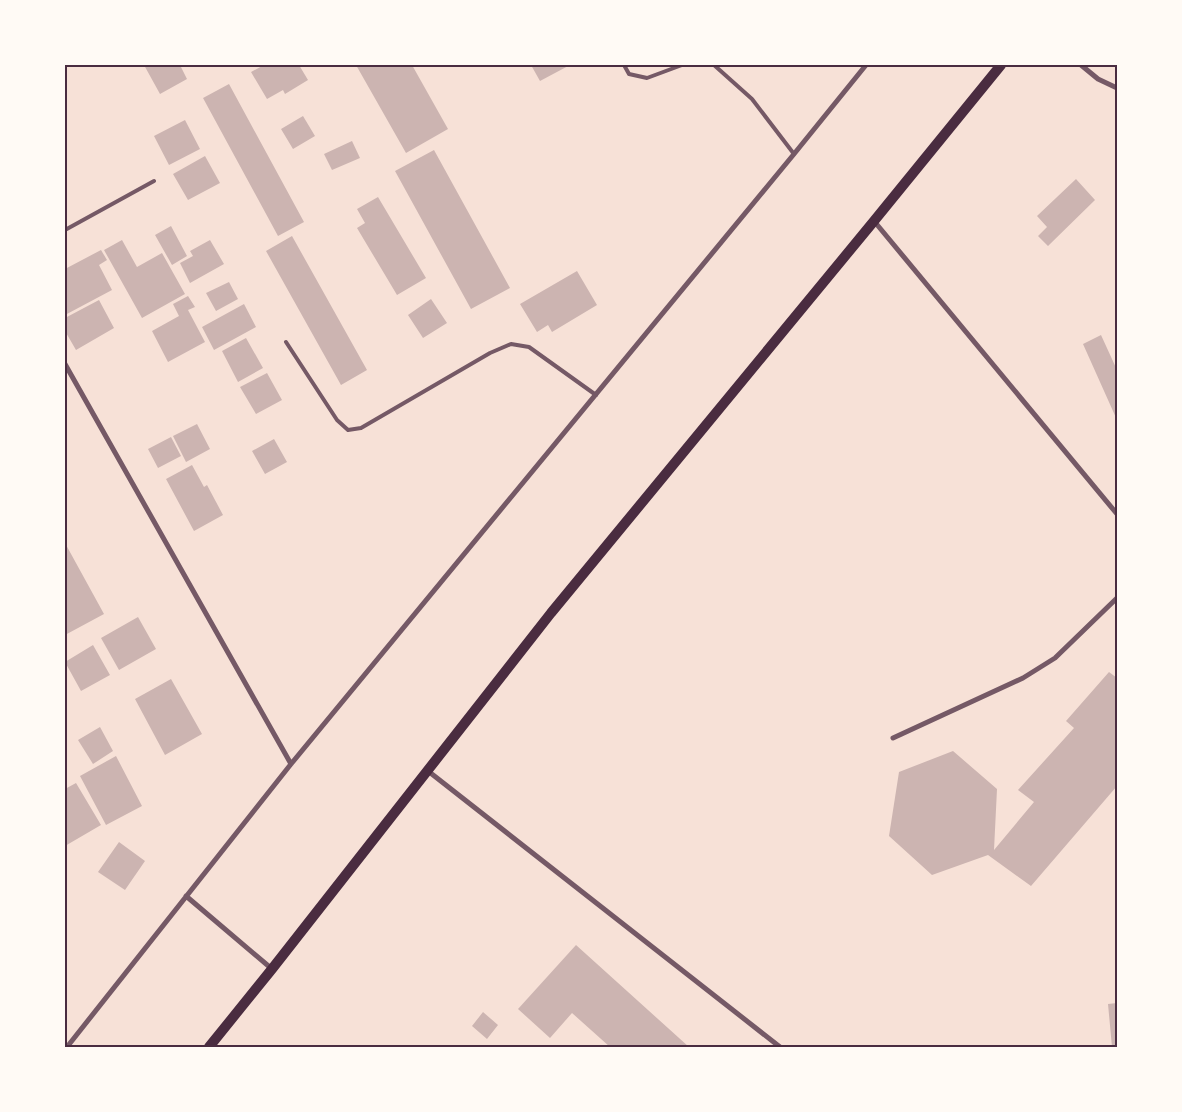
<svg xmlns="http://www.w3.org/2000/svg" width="1182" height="1112" font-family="'Work Sans',sans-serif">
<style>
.building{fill:#ccb4b1}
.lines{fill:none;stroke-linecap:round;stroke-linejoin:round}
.service{stroke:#755966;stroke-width:4}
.minor{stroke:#755966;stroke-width:5}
.secondary{stroke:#4a2c40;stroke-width:10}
.neatline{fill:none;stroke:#4a2c40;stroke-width:2}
</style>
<rect width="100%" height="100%" fill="#f7e1d7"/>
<path class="building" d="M 144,65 L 180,65 L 187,79 L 160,94 Z
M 264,65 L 299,65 L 308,80 L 285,94 L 283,90 L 267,99 L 251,72 Z
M 356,65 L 412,65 L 448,129 L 406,153 Z
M 531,65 L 570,65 L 540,81 Z
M 229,84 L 304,222 L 278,236 L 203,98 Z
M 303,116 L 315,136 L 293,149 L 281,129 Z
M 185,120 L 200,149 L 169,165 L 154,136 Z
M 352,141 L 360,158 L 332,170 L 324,154 Z
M 434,150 L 510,288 L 471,309 L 395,171 Z
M 205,156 L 220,183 L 188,200 L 173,174 Z
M 1076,179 L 1095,200 L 1048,246 L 1038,236 L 1047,227 L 1037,216 Z
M 378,197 L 426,278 L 397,295 L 357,228 L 365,223 L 357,209 Z
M 171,226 L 187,256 L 172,265 L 155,235 Z
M 292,236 L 367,370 L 341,385 L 266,251 Z
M 122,240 L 137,267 L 162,253 L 185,294 L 142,318 L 104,250 Z
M 210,240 L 224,264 L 190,283 L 180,263 L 193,256 L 190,251 Z
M 101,250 L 107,260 L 99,265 L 112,290 L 65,315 L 65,269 Z
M 577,271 L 597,305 L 552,332 L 548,325 L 537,332 L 520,304 Z
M 229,282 L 238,299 L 216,311 L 206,293 Z
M 188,296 L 195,307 L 188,310 L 205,342 L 168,362 L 152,331 L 179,316 L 173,304 Z
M 431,299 L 447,323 L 423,338 L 408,315 Z
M 99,300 L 114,328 L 76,350 L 65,331 L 65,318 Z
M 244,304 L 256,327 L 214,350 L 202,327 Z
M 1101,335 L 1117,370 L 1117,420 L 1083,344 Z
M 246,338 L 263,368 L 238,382 L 222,351 Z
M 267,373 L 282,400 L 256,414 L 240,387 Z
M 197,424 L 210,449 L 186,462 L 173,436 Z
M 171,437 L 181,456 L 158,468 L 148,449 Z
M 274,439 L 287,462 L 265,474 L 252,451 Z
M 192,465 L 204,487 L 207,485 L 223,515 L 194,531 L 166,479 Z
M 65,543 L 104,614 L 65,635 Z
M 138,617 L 156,649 L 119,670 L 101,638 Z
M 93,645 L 110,675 L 81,691 L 65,662 Z
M 1109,672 L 1117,678 L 1117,786 L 1031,886 L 988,855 L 932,875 L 889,836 L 899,772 L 953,751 L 997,789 L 994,850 L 1034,802 L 1018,790 L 1074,728 L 1066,721 Z
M 171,679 L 202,734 L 165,755 L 135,699 Z
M 100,727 L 113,751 L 93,764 L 78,740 Z
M 116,756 L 142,806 L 106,825 L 80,776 Z
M 76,783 L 101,825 L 65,846 L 65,789 Z
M 119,842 L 145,861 L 125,890 L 98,872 Z
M 576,945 L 689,1047 L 610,1047 L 572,1013 L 550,1038 L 518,1009 Z
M 1117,1003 L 1117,1047 L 1112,1047 L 1108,1004 Z
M 483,1012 L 498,1025 L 487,1039 L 472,1026 Z"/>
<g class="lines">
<path class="service" d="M 624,65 L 629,74 L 647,78 L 682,65
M 714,65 L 752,99 L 794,154
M 65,230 L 154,181
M 286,342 L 337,420 L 348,430 L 361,428 L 490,353 L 511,344 L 529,347 L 596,395"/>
<path class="minor" d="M 1081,65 L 1098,79 L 1117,88
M 874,221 L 1117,514
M 65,364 L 291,764
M 893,738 L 1023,678 L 1055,658 L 1117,598
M 428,771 L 780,1047
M 186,896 L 272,969
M 67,1047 L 291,764 L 794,154 L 866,65"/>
<path class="secondary" d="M 209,1047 L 272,969 L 551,613 L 874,221 L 1001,65"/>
</g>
<rect width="1182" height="1112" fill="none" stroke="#fffaf5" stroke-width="132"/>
<rect x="66" y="66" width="1050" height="980" class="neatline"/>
</svg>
